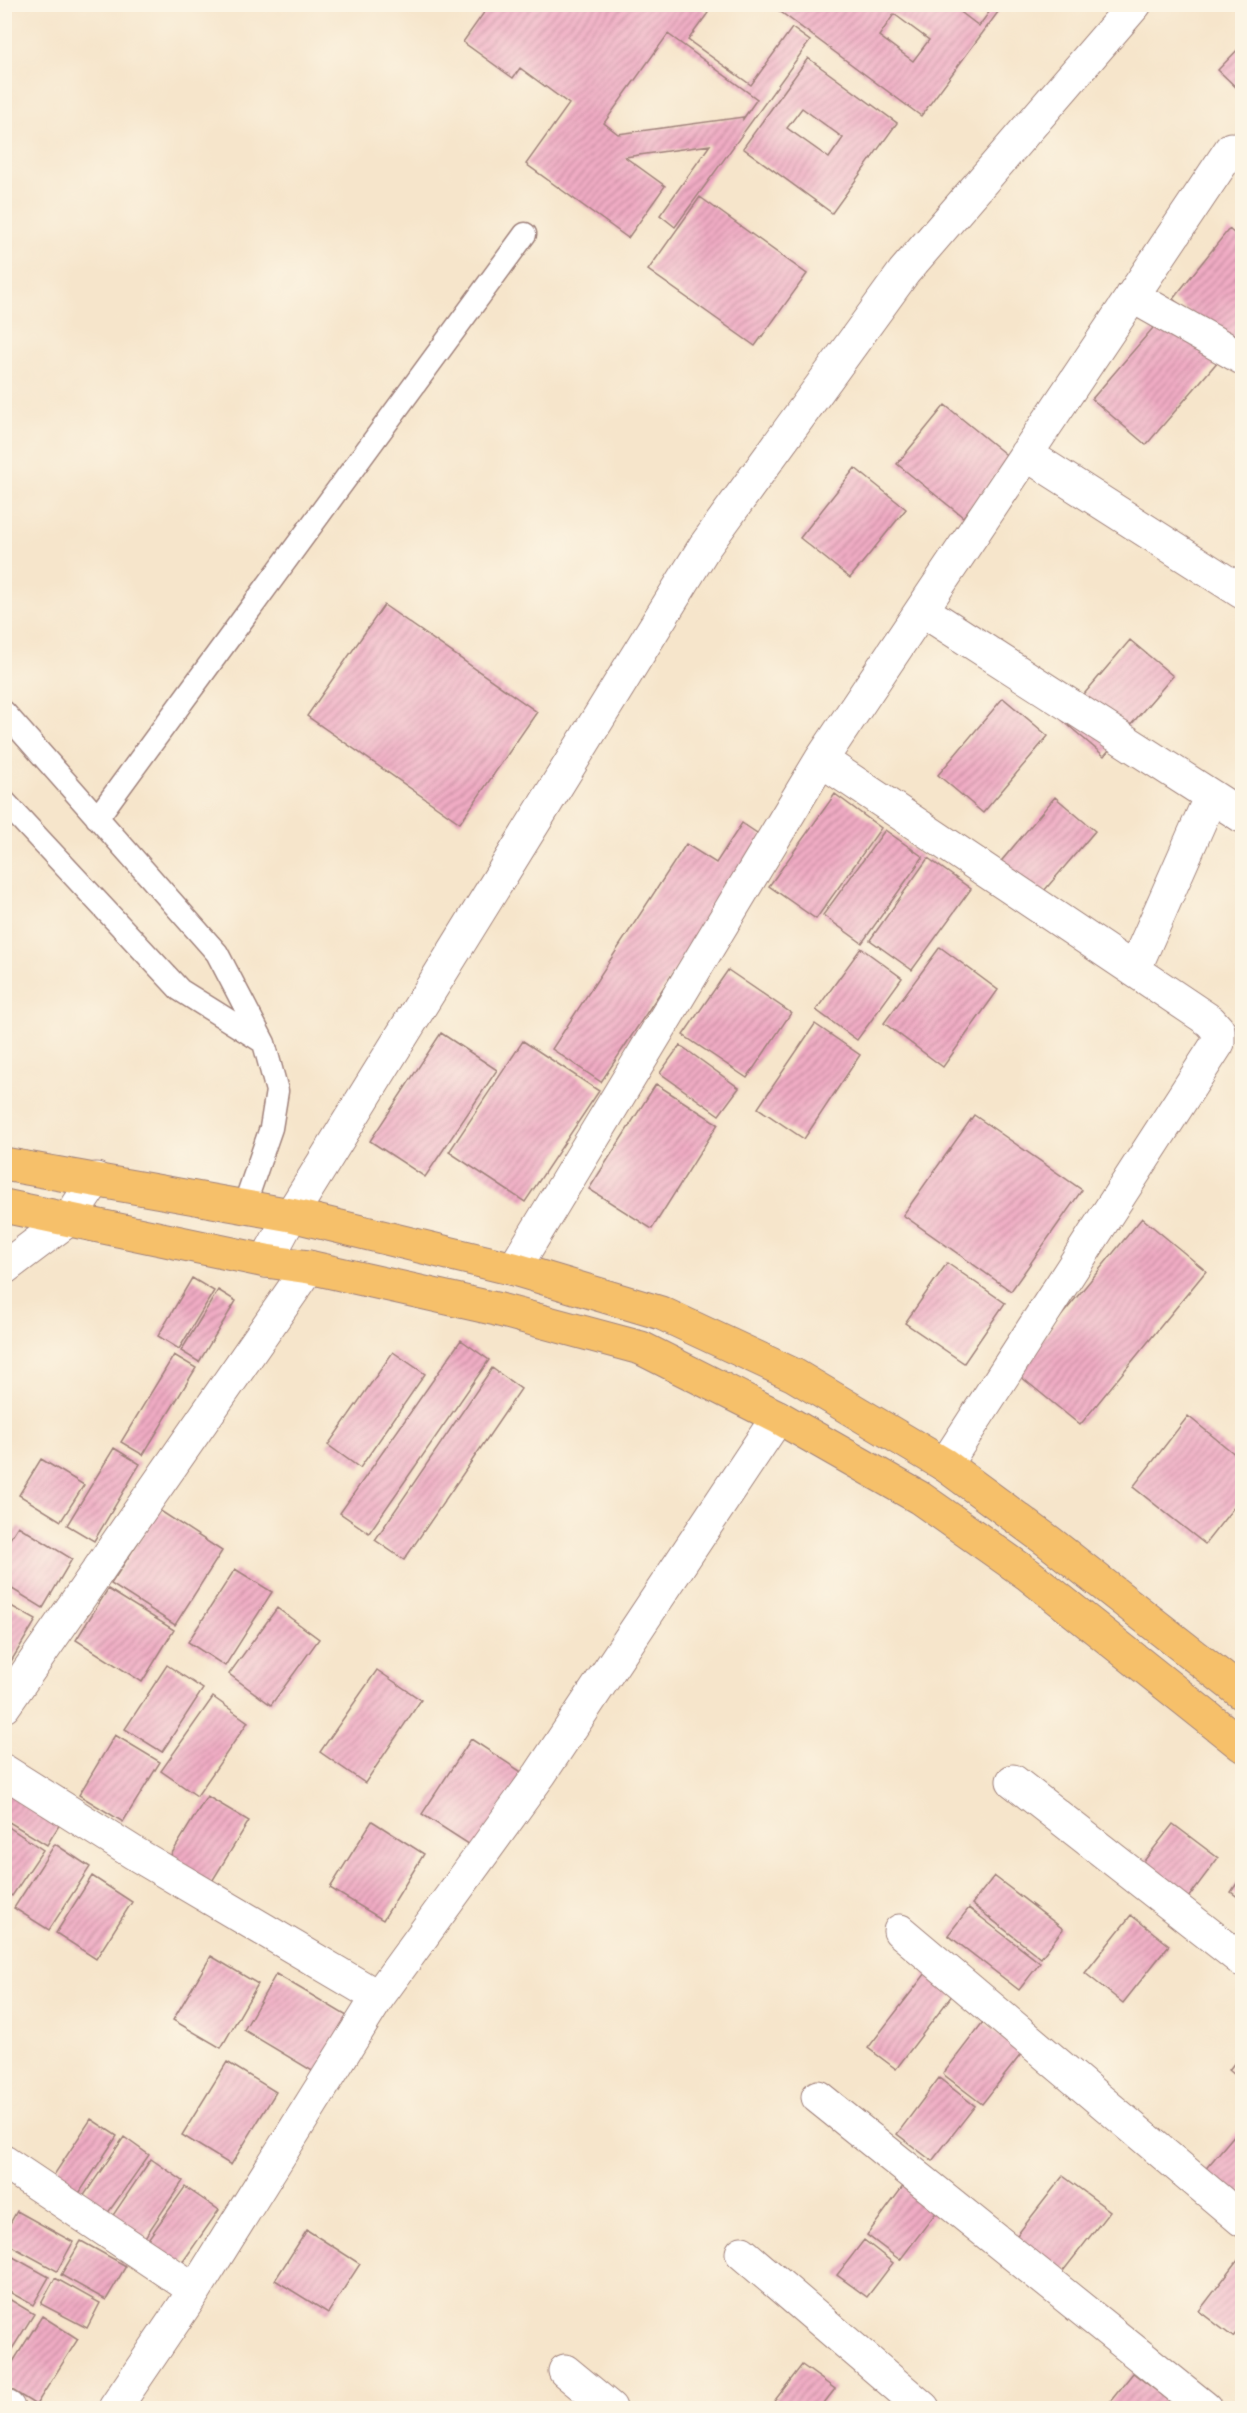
<svg xmlns="http://www.w3.org/2000/svg" width="1247" height="2413" font-family="'IM FELL Great Primer',serif">
<style>
.building{fill:url(#building-hatch);fill-rule:evenodd}
.lines{fill:none;stroke-linecap:round;stroke-linejoin:round}
.service-casing{stroke:#a0827b;stroke-width:25}
.minor-casing{stroke:#a0827b;stroke-width:35}
.tertiary-casing{stroke:#a0827b;stroke-width:35}
.primary-casing{stroke:#a0827b;stroke-width:35}
.service{stroke:#fff;stroke-width:22}
.minor{stroke:#fff;stroke-width:33}
.tertiary{stroke:#fff;stroke-width:33}
.primary{stroke:#f6c06b;stroke-width:33}
</style>
<defs>
<pattern id="building-hatch" width="6" height="6" patternUnits="userSpaceOnUse" patternTransform="scale(1.5)"><rect width="6" height="6" fill="#f0acc4"/><path d="M-1 1l2-2M0 6l6-6M5 7l2-2" fill="none" stroke="#c48b9f"/></pattern>
</defs>
<rect width="100%" height="100%" fill="#fcf5e5"/>
<filter id="ink" filterUnits="userSpaceOnUse"><feTurbulence type="fractalNoise" baseFrequency=".0167" numOctaves="2"/><feDisplacementMap in="SourceGraphic" scale="12" xChannelSelector="R" yChannelSelector="G"/><feConvolveMatrix kernelMatrix="1 2 1 2 8 2 1 2 1" color-interpolation-filters="sRGB"/></filter>
<filter id="wash" filterUnits="userSpaceOnUse"><feTurbulence type="fractalNoise" baseFrequency=".008" numOctaves="4" result="noise"/><feDisplacementMap in="SourceGraphic" scale="24" xChannelSelector="R" yChannelSelector="G"/><feGaussianBlur stdDeviation="1.35" result="paint"/><feColorMatrix in="noise" values="0 0 0 0 0 0 0 0 0 0 0 0 0 0 0 0 0 1.4 0 .05"/><feComposite in="paint" operator="in"/></filter>
<g filter="url(#wash)">
<rect width="100%" height="100%" fill="#f6e5cb"/>
<g id="blocks">
<path class="building" d="M 490,4 L 696,4 L 708,13 L 688,40 L 751,85 L 792,28 L 810,41 L 675,227 L 660,215 L 710,145 L 625,157 L 665,186 L 628,238 L 526,164 L 569,104 L 520,68 L 513,78 L 463,42 ZM 668,34 L 757,99 L 743,119 L 743,117 L 618,134 L 604,123 Z
M 770,4 L 950,4 L 979,26 L 995,4 L 1004,4 L 921,116 ZM 894,14 L 929,40 L 913,61 L 879,36 Z
M 1242,45 L 1242,93 L 1218,70 Z
M 808,58 L 897,123 L 832,213 L 743,148 ZM 802,108 L 843,138 L 829,158 L 787,128 Z
M 5,182 L 11,187 L 5,196 Z
M 700,197 L 807,274 L 755,346 L 648,270 Z
M 1229,229 L 1242,240 L 1242,355 L 1173,299 Z
M 1165,314 L 1219,360 L 1146,445 L 1092,399 Z
M 945,405 L 1010,458 L 963,517 L 897,464 Z
M 855,468 L 906,509 L 850,578 L 800,538 Z
M 384,605 L 537,712 L 460,823 L 307,716 Z
M 1130,640 L 1173,676 L 1104,756 L 1062,720 Z
M 1003,698 L 1048,736 L 983,813 L 938,775 Z
M 835,794 L 881,828 L 816,919 L 769,886 Z
M 1055,797 L 1095,831 L 1026,912 L 987,878 Z
M 742,823 L 763,837 L 601,1082 L 552,1049 L 686,844 L 716,863 Z
M 885,830 L 923,857 L 862,943 L 823,915 Z
M 928,858 L 971,889 L 912,970 L 870,940 Z
M 940,947 L 998,990 L 943,1067 L 884,1023 Z
M 861,948 L 902,978 L 857,1040 L 816,1010 Z
M 728,970 L 791,1013 L 747,1078 L 683,1035 Z
M 815,1024 L 860,1055 L 804,1139 L 758,1108 Z
M 441,1033 L 497,1070 L 425,1177 L 370,1141 Z
M 523,1041 L 599,1091 L 525,1202 L 449,1152 Z
M 680,1045 L 739,1088 L 719,1115 L 660,1073 Z
M 656,1084 L 718,1124 L 652,1229 L 589,1189 Z
M 974,1115 L 1082,1190 L 1011,1291 L 903,1215 Z
M 1142,1218 L 1206,1271 L 1080,1425 L 1015,1372 Z
M 947,1263 L 1005,1303 L 964,1363 L 905,1323 Z
M 192,1278 L 214,1291 L 179,1349 L 158,1336 Z
M 218,1290 L 236,1301 L 199,1362 L 181,1351 Z
M 461,1340 L 489,1360 L 369,1533 L 340,1513 Z
M 393,1352 L 425,1374 L 360,1468 L 328,1445 Z
M 174,1355 L 196,1368 L 143,1455 L 121,1442 Z
M 492,1368 L 521,1389 L 404,1560 L 375,1540 Z
M 1188,1416 L 1242,1460 L 1242,1497 L 1205,1544 L 1133,1487 Z
M 114,1448 L 140,1464 L 94,1541 L 67,1525 Z
M 41,1459 L 84,1485 L 61,1521 L 19,1495 Z
M 159,1510 L 222,1551 L 175,1625 L 111,1584 Z
M 18,1526 L 72,1559 L 43,1608 L 4,1584 L 4,1548 Z
M 235,1569 L 272,1592 L 225,1666 L 188,1642 Z
M 108,1589 L 174,1630 L 142,1682 L 76,1640 Z
M 4,1602 L 36,1620 L 4,1673 Z
M 277,1608 L 319,1639 L 271,1705 L 229,1674 Z
M 167,1665 L 203,1689 L 162,1752 L 125,1729 Z
M 377,1670 L 421,1700 L 365,1783 L 320,1752 Z
M 213,1697 L 248,1722 L 197,1796 L 161,1771 Z
M 115,1735 L 160,1762 L 123,1822 L 79,1795 Z
M 471,1739 L 526,1775 L 478,1850 L 422,1814 Z
M 4,1765 L 71,1806 L 47,1845 L 4,1819 Z
M 207,1796 L 249,1821 L 208,1888 L 166,1863 Z
M 372,1821 L 424,1854 L 383,1920 L 330,1888 Z
M 4,1824 L 43,1850 L 12,1896 L 4,1891 Z
M 1173,1824 L 1218,1858 L 1179,1910 L 1133,1875 Z
M 55,1844 L 90,1867 L 49,1930 L 14,1908 Z
M 92,1876 L 132,1902 L 96,1959 L 56,1933 Z
M 994,1876 L 1063,1929 L 1041,1958 L 972,1904 Z
M 1242,1876 L 1242,1900 L 1231,1892 Z
M 969,1908 L 1040,1963 L 1019,1990 L 948,1935 Z
M 1131,1915 L 1169,1945 L 1123,2003 L 1085,1973 Z
M 211,1956 L 258,1984 L 221,2048 L 173,2020 Z
M 936,1960 L 963,1981 L 896,2069 L 868,2048 Z
M 276,1974 L 352,2019 L 319,2075 L 244,2030 Z
M 983,2022 L 1022,2053 L 982,2104 L 943,2074 Z
M 1242,2053 L 1242,2081 L 1229,2070 Z
M 227,2062 L 276,2092 L 231,2165 L 182,2135 Z
M 939,2078 L 975,2106 L 932,2161 L 897,2134 Z
M 91,2119 L 117,2136 L 72,2204 L 46,2187 Z
M 1242,2126 L 1242,2206 L 1203,2172 Z
M 124,2137 L 149,2155 L 100,2224 L 76,2207 Z
M 151,2159 L 183,2181 L 137,2249 L 105,2227 Z
M 1063,2176 L 1110,2211 L 1053,2284 L 1007,2248 Z
M 904,2185 L 938,2210 L 900,2260 L 867,2235 Z
M 185,2187 L 219,2210 L 173,2276 L 139,2252 Z
M 17,2211 L 73,2242 L 57,2271 L 4,2242 L 4,2234 Z
M 307,2230 L 360,2264 L 328,2313 L 275,2280 Z
M 864,2240 L 893,2263 L 867,2297 L 837,2275 Z
M 81,2241 L 126,2266 L 106,2300 L 61,2275 Z
M 4,2252 L 49,2277 L 33,2305 L 4,2289 Z
M 1242,2255 L 1242,2325 L 1233,2337 L 1199,2311 Z
M 55,2278 L 100,2303 L 87,2328 L 41,2304 Z
M 4,2296 L 34,2314 L 4,2362 Z
M 42,2316 L 78,2339 L 36,2405 L 4,2385 L 4,2376 Z
M 802,2365 L 835,2389 L 820,2408 L 769,2408 Z
M 1133,2373 L 1171,2402 L 1165,2408 L 1105,2408 Z"/>
</g>
</g>
<g filter="url(#ink)">
<use href="#blocks" fill-opacity="0" stroke="#a0827b" stroke-width="1.5"/>
<g class="lines">
<g class="service-casing">
<path id="service" d="M 4,712 L 217,953 L 264,1043 L 277,1091 L 271,1128 L 244,1206
M 4,801 L 180,990 L 263,1042
M 97,818 L 525,234"/>
</g>
<g class="minor-casing">
<path id="minor" d="M 1132,296 L 1242,358
M 1026,454 L 1242,592
M 922,610 L 1242,816
M 821,760 L 1210,1021 L 1218,1030 L 1218,1043 L 945,1465
M 1134,970 L 1211,796
M 266,1261 L 291,1215 L 705,546 L 904,272 L 1135,4
M 514,1269 L 821,760 L 1231,149
M 4,1706 L 309,1267
M 4,1771 L 134,1853 L 378,1997
M 1013,1781 L 1242,1960
M 900,1931 L 1242,2220
M 818,2097 L 1205,2408
M 4,2162 L 195,2290
M 742,2253 L 923,2408
M 565,2371 L 610,2408
M 4,2406 L 8,2408
M 115,2408 L 195,2290 L 378,1997 L 540,1774 L 778,1417"/>
</g>
<g class="tertiary-casing">
<path id="tertiary" d="M 4,1268 L 69,1219 L 96,1179"/>
</g>
<g class="primary-casing">
<path id="primary" d="M 4,1164 L 291,1215 L 514,1269 L 661,1313 L 794,1375 L 945,1465 L 1048,1541 L 1242,1693
M 4,1206 L 266,1261 L 309,1267 L 496,1309 L 641,1348 L 778,1417 L 920,1498 L 1029,1575 L 1242,1745"/>
</g>
<use href="#service" class="service"/>
<use href="#minor" class="minor"/>
<use href="#tertiary" class="tertiary"/>
<use href="#primary" class="primary"/>
</g>
</g>
<rect width="1247" height="2413" fill="none" stroke="#fcf5e5" stroke-width="24"/>
</svg>
